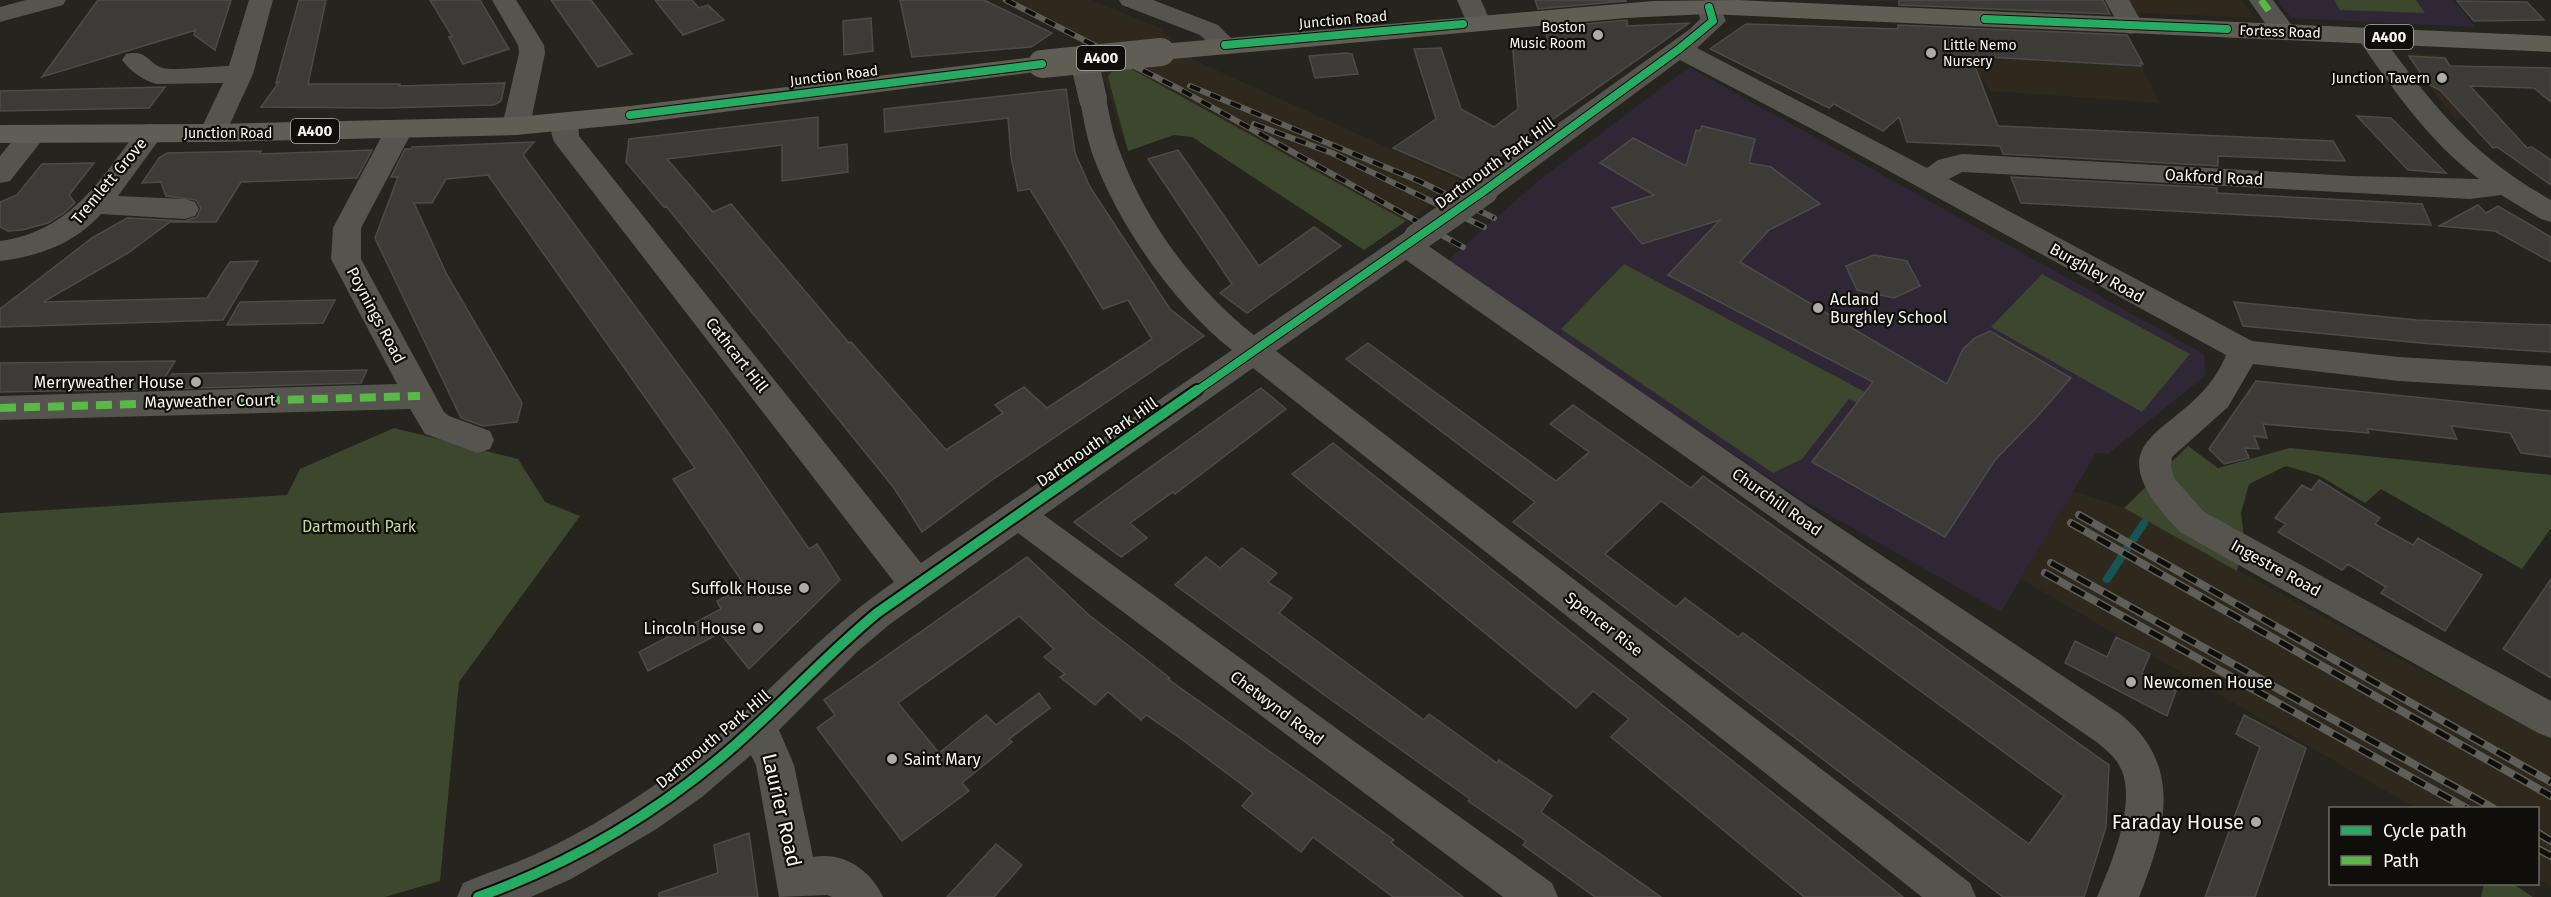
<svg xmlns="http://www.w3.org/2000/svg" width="2551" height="897" font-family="'Fira Sans',sans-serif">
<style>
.built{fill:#2e291c}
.education{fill:#2f2735}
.green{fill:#3d472e}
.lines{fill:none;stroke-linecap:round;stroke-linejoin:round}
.stream{stroke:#185455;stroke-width:8}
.building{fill:#3d3b38;stroke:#4d4b48;stroke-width:1.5;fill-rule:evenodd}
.minor{fill:#56544f;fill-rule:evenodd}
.major{fill:#605d55;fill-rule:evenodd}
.rail-far1-casing{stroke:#5f5e59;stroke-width:6}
.rail-casing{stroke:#5f5e59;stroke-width:8}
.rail-far1{stroke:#0f0e0a;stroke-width:4;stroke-dasharray:11;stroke-linecap:butt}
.rail{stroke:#0f0e0a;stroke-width:5;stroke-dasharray:15;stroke-linecap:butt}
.minor-bridge{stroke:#56544f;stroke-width:28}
.major-bridge{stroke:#605d55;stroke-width:28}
.quiet-far1{stroke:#58b947;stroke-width:7;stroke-dasharray:13 7;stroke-linecap:butt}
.quiet{stroke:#58b947;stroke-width:8;stroke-dasharray:16 8;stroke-linecap:butt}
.cycleway-far1-casing{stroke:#0f0e0a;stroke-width:10}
.cycleway-casing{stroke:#0f0e0a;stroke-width:14}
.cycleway-far1{stroke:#26ab63;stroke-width:8}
.cycleway{stroke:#26ab63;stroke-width:10}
.poi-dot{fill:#aeaca6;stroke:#0f0e0a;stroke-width:2}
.labels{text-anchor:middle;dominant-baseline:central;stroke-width:4.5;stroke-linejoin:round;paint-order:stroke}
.far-street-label{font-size:14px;fill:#f7f5ef;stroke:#0f0e0a}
.far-poi-label{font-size:14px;fill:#f7f5ef;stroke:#0f0e0a;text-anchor:end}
.shield{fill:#0f0e0a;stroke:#b1b0aa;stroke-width:1.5}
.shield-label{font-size:15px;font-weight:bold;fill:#f7f5ef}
.street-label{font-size:16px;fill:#f7f5ef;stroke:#0f0e0a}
.poi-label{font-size:16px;fill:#f7f5ef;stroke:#0f0e0a;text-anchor:start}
.park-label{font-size:16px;fill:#c0db98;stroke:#0f0e0a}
.near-street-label{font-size:20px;fill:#f7f5ef;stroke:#0f0e0a}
.near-poi-label{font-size:20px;fill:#f7f5ef;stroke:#0f0e0a;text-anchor:end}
</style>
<rect width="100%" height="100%" fill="#25241f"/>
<path class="built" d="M 999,0 L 1092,0 L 1160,28 L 1194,60 L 1464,182 L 1364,250 L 1192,137 L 1174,135 L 1128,151 L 1097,58 L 1081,43 Z
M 1853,0 L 2242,0 L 2255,18 Z
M 1746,24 L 2021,34 L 2140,63 L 2159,103 L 1989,91 L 1984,79 L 1965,78 L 1777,82 L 1711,50 Z
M 2406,53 L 2443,55 L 2487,120 L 2455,118 L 2429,86 Z
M 2073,491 L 2124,508 L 2402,660 L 2551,737 L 2551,887 L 2538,879 L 2538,808 L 2415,808 L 2021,579 Z"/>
<path class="education" d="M 2277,0 L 2453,0 L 2474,25 L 2474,27 L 2291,18 Z
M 1689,67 L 2204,354 L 2206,375 L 2108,454 L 2096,453 L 2001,612 L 1801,499 L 1446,262 L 1538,181 Z"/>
<path class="green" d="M 2334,0 L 2416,0 L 2425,13 L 2340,10 Z
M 1128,67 L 1406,221 L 1364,250 L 1192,137 L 1174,135 L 1128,151 L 1108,77 L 1113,69 Z
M 1624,264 L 1865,392 L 1857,403 L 1849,399 L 1802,459 L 1773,473 L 1561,329 Z
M 2042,274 L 2190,354 L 2142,412 L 1991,327 Z
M 394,428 L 518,459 L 545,502 L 580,516 L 459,682 L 440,881 L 385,897 L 0,897 L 0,513 L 287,495 L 300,469 Z
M 2188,446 L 2218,468 L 2290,448 L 2551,475 L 2551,528 L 2522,569 L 2381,489 L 2365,503 L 2320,476 L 2286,466 L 2249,484 L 2241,513 L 2244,538 L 2237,571 L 2124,508 Z
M 2484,884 L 2513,884 L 2533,897 L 2481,897 Z"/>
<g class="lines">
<path class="stream" d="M 2107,579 L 2144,523"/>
</g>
<path class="building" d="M 98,0 L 231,0 L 215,50 L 194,35 L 196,30 L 42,77 Z
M 299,0 L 326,0 L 308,84 L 400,84 L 399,86 L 505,83 L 501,101 L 494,105 L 385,108 L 261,107 L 279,82 L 276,83 Z
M 430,0 L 480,0 L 509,49 L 463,64 L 449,37 L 452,36 Z
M 551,0 L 591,0 L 632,54 L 598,67 Z
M 655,0 L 692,0 L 699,8 L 708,5 L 724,20 L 683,35 Z
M 900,0 L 984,0 L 1052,33 L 1031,47 L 912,57 Z
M 1535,0 L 1626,0 L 1626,1 L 1538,9 Z
M 1899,0 L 2103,0 L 2110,14 L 1899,5 Z
M 2457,1 L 2527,2 L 2544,20 L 2474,21 Z
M 871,18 L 873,51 L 844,55 L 843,21 Z
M 1627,20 L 1627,26 L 1689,23 L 1467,180 L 1393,148 L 1436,119 L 1414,49 L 1441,48 L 1461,109 L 1494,127 L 1518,109 L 1512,41 L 1548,40 L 1544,28 Z
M 1746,24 L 1898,29 L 1898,25 L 2127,35 L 2143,64 L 2140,63 L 2141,66 L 1971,56 L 1998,126 L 2333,141 L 2345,161 L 2218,156 L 2218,166 L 2003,154 L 2000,146 L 1907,142 L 1899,117 L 1883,131 L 1834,104 L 1829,108 L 1710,49 Z
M 1346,53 L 1352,54 L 1358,74 L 1315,78 L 1309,56 Z
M 2409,56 L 2445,58 L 2450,66 L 2551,68 L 2551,102 L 2534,88 L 2470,86 L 2527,148 L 2532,147 L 2551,160 L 2551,185 L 2497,147 L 2493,148 L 2440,90 L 2428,84 Z
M 165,87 L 149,108 L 0,111 L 0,91 Z
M 1066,89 L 1075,153 L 1090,187 L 1170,309 L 1204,336 L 992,480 L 922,532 L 894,488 L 666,206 L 664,207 L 626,162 L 629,139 L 818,117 L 818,148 L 847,144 L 848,172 L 782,181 L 782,145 L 667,159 L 713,212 L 731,204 L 849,343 L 851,342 L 946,450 L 1003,413 L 995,405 L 1024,387 L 1047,408 L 1152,339 L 1128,300 L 1103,309 L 1030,189 L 1018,191 L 1011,157 L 1008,118 L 885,132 L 884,109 Z
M 2357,116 L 2391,118 L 2446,173 L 2408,170 Z
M 1702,126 L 1755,139 L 1749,163 L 1771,167 L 1820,204 L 1769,230 L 1740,262 L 1947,384 L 1963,349 L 1975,338 L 1990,331 L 2071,378 L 2035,419 L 1995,460 L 1945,537 L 1812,462 L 1873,382 L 1668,275 L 1720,220 L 1642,244 L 1612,208 L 1654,195 L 1600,163 L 1633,138 L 1686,166 L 1696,130 L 1700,131 Z
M 534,142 L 523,155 L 725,428 L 809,549 L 817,544 L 840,580 L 749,669 L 720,633 L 648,671 L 639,652 L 721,609 L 717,601 L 745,586 L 673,479 L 695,468 L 488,175 L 446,179 L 432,203 L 414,203 L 447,275 L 522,403 L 517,422 L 483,426 L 461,418 L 375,238 L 398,177 L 391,177 L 405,149 L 411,149 L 412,147 Z
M 372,150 L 357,178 L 241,182 L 216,222 L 170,222 L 128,253 L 43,302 L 207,298 L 230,262 L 258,261 L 223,320 L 0,327 L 0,309 L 92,238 L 127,218 L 185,221 L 197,217 L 201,208 L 196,200 L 166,196 L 161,182 L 142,183 L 159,158 L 167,153 L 261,151 L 260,154 Z
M 1178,150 L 1259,266 L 1314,227 L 1341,246 L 1247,313 L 1220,293 L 1232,284 L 1148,159 Z
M 94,163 L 69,195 L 75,203 L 64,213 L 48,223 L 22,230 L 8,231 L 0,227 L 0,202 L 17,195 L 42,164 Z
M 2011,177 L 2217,188 L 2217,193 L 2422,204 L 2431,225 L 2021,203 Z
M 2478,205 L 2486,213 L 2498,206 L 2551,237 L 2551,262 L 2495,231 L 2439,226 Z
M 1874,255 L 1907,261 L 1920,286 L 1894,298 L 1857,290 L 1846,266 Z
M 335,300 L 323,323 L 227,325 L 240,302 Z
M 2234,302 L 2417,320 L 2551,325 L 2551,352 L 2431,344 L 2243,326 Z
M 1368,343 L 1556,481 L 1589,452 L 1550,424 L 1573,405 L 1691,488 L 1703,476 L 2109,765 L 2106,827 L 2084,897 L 2003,897 L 1513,522 L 1535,502 L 1346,359 ZM 1661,501 L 2064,796 L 2029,844 L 1743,633 L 1738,637 L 1685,598 L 1676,607 L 1605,554 Z
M 175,361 L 158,389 L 0,392 L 0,363 Z
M 367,370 L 361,383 L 163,389 L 172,374 Z
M 2256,381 L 2551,411 L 2551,457 L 2521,453 L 2510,433 L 2451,426 L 2457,439 L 2367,429 L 2369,433 L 2263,424 L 2267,438 L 2254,436 L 2259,449 L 2245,448 L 2249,458 L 2224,464 L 2209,449 Z
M 1261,388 L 1286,409 L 1175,494 L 1173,492 L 1130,523 L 1147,538 L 1121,557 L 1074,522 Z
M 1333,443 L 1764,786 L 1903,897 L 1804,897 L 1611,737 L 1629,719 L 1593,691 L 1576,708 L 1292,474 Z
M 2319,480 L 2380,518 L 2375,524 L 2413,545 L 2418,538 L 2482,575 L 2445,631 L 2381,593 L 2386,587 L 2348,564 L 2342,570 L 2278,532 L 2286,524 L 2275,518 L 2302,485 L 2311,490 Z
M 1242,548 L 1277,573 L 1268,582 L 1292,598 L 1279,613 L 1424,720 L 1429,714 L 1497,763 L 1499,760 L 1552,796 L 1541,812 L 1661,897 L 1595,897 L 1523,845 L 1526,841 L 1468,801 L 1470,799 L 1323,694 L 1175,585 L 1206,557 L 1220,568 Z
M 1027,557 L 1089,615 L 1170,678 L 1168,679 L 1394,840 L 1391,842 L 1395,846 L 1463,897 L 1393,897 L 1313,837 L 1301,852 L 1242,806 L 1253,793 L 1180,738 L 1146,715 L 1141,720 L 1108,692 L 1095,705 L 1060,677 L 1065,674 L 1044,657 L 1054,649 L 1019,616 L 898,703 L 939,753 L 986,715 L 996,725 L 1039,693 L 1050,708 L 1009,739 L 1012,742 L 962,783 L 969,791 L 902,841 L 817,728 L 835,715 L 824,700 Z
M 2551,579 L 2551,678 L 2503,649 Z
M 2116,637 L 2150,654 L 2142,673 L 2176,691 L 2167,716 L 2065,663 L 2075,641 L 2107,657 Z
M 2244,715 L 2306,748 L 2255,897 L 2205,897 L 2260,747 L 2236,734 Z
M 749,833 L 758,897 L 659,897 L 659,893 L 718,873 L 714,845 Z
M 996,844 L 1022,865 L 994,897 L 947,897 Z"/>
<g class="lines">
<path class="minor" d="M 26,0 L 66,0 L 63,5 L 0,22 L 0,7 Z
M 249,0 L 273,0 L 253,74 L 223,139 L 213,142 L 203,139 L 199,133 L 223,83 L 157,84 C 144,81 130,71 122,60 L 126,54 C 148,49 147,63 163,68 C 175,71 215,66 229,66 Z
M 492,0 L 516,0 L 544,45 L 545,53 L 530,126 L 526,132 L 516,135 L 506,132 L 502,126 L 519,53 L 518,45 Z
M 1119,0 L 1153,0 L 1218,25 L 1238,45 L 1234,50 L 1225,53 L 1216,50 L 1200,35 L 1122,5 Z
M 1457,0 L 1481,0 L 1491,23 L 1487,28 L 1478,31 L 1469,28 Z
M 1707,0 L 1718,2 L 1726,21 L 1697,48 L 1927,168 L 1938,160 L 1962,154 L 2352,176 L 2479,179 C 2428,141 2392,88 2356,36 L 2360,31 L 2369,28 L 2378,31 C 2432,104 2469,154 2551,200 L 2551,222 L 2541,219 L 2501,195 L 2470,199 L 1962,172 L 1949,179 L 2252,341 L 2399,357 L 2551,366 L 2551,390 L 2399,381 L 2253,364 L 2228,407 L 2172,457 L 2171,466 L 2174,478 L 2204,512 L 2551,701 L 2551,738 L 2538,733 L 2180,532 C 2079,427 2193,439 2226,355 L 1814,130 L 1680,60 L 1494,198 L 1484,201 L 1474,198 L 1470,191 L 1474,184 L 1690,29 L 1700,19 L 1697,7 L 1700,2 Z
M 2105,0 L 2129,0 L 2144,26 L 2140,31 L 2131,34 L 2122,31 Z
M 2249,0 L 2273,0 L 2296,31 L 2292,36 L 2283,39 L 2274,36 Z
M 1093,91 L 1102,93 L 1106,99 C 1110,117 1113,135 1120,152 C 1145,221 1196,290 1254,335 L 1408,230 L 1418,227 L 1428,230 L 1433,237 L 1427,245 L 1812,509 L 2120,714 C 2184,764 2166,831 2139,897 L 2097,897 C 2111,865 2138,801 2120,767 C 2116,758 2106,750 2098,743 L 1788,529 L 1406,260 L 1276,351 L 1970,883 L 1976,897 L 1922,897 L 1253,368 L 1044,515 L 1351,739 L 1552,883 L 1558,897 L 1503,897 L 1018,533 L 890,624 L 857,652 L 779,730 L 794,765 L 813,857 C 843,851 871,870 883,897 L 832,897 L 827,895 L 779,897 L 756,765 L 751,755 L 702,797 L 655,830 L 571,879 L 531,897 L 457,897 L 463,883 C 489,872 515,864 540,852 C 604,822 665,781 719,735 C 778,684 829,626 894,582 L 555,143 C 550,134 550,125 555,116 L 565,113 L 575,116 L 578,122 L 579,136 L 921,563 L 1232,350 C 1173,304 1117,223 1092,153 C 1086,135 1083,117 1080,99 L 1084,93 Z
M 399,121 L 409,124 L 413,130 L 361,228 L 361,259 L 444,412 L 449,416 L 490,431 L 494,440 L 490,449 L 478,453 L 425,434 L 410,409 L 0,420 L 0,396 L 397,384 L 331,259 L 333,228 L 385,130 L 389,124 Z
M 150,124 L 160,127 L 164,133 L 118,196 L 185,199 L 195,202 L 199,209 L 195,216 L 185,219 L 101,214 C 74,244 39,256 0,261 L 0,241 C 71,231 100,180 140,127 Z
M 33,125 L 43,128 L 47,134 L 10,181 L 0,183 L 0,156 L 23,128 Z"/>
<path class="major" d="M 1737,0 L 2551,36 L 2551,52 L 1708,14 L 1626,18 L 1161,60 L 1152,58 L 1148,52 L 1152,46 L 1161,44 L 1653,1 Z
M 1042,56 L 1051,58 L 1055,64 L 1051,70 L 630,124 L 516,135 L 213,142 L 0,143 L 0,125 L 213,124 L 516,117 L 630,106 Z"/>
<g class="rail-far1-casing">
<path id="rail-far1" d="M 1006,0 L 1183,91 L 1463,247
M 1190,86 L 1419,181 L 1494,218
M 1254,124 L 1332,153 L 1484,227"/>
</g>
<g class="rail-casing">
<path id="rail" d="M 2079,515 L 2551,782
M 2071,523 L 2551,796
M 2051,563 L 2493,808
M 2045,573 L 2466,808
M 2538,833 L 2551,841
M 2538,849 L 2551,856"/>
</g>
<use href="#rail-far1" class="rail-far1"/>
<use href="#rail" class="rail"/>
<path class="minor-bridge" d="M 1084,60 L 1093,99
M 1418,237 L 1484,191"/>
<path class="major-bridge" d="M 1042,64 L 1161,52"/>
<path class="quiet-far1" d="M 2261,0 L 2272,15"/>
<path class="quiet" d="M 0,408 L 420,396"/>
<g class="cycleway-far1-casing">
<path id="cycleway-far1" d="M 1985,19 L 2227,29
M 1225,45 L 1463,24
M 630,115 L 1042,64
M 1195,392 L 1484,191 L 1679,49 L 1713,21 L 1709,7"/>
</g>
<g class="cycleway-casing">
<path id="cycleway" d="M 478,897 C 572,863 657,813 733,747 C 782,704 826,655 877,613 L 1197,390"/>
</g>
<use href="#cycleway-far1" class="cycleway-far1"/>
<use href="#cycleway" class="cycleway"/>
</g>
<g class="poi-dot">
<circle cx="1598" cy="35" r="6"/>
<circle cx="1931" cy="53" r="6"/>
<circle cx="2442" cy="78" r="6"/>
<circle cx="1818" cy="308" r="6"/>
<circle cx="196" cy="382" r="6"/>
<circle cx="804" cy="588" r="6"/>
<circle cx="758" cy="628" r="6"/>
<circle cx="2131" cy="682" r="6"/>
<circle cx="892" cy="759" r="6"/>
<circle cx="2256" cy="822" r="6"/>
</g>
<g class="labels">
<g class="far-street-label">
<text transform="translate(1343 20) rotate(-5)">Junction Road</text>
<text transform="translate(2280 32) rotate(2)">Fortess Road</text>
<text transform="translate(834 76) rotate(-7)">Junction Road</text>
<text x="228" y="133">Junction Road</text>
</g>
<g class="far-poi-label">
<text x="1586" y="27">Boston<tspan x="1586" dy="16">Music Room</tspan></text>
<text x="1943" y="45" text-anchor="start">Little Nemo<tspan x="1943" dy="16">Nursery</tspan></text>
<text x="2430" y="78">Junction Tavern</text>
</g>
<g class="shield">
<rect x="2365" y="25" width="48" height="24" rx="4.5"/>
<rect x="1077" y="46" width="48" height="24" rx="4.5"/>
<rect x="291" y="119" width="48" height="24" rx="4.5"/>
</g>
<g class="shield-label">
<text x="2389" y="37">A400</text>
<text x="1101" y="58">A400</text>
<text x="315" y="131">A400</text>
</g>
<g class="street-label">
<text transform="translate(1495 163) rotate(-36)">Dartmouth Park Hill</text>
<text transform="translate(2214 177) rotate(3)">Oakford Road</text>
<text transform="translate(109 181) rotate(-50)">Tremlett Grove</text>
<text transform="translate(2097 273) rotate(29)">Burghley Road</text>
<text transform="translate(376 315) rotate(62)">Poynings Road</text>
<text transform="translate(737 355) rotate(52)">Cathcart Hill</text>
<text transform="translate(210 401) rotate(-1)">Mayweather Court</text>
<text transform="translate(1097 442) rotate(-35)">Dartmouth Park Hill</text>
<text transform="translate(1777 502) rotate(35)">Churchill Road</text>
<text transform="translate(2276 568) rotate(29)">Ingestre Road</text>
<text transform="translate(1604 624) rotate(38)">Spencer Rise</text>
<text transform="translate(1277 708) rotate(37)">Chetwynd Road</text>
<text transform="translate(713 739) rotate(-40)">Dartmouth Park Hill</text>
</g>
<g class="poi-label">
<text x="1830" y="299">Acland<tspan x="1830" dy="18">Burghley School</tspan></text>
<text x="184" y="382" text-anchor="end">Merryweather House</text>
<text x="792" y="588" text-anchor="end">Suffolk House</text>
<text x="746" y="628" text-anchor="end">Lincoln House</text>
<text x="2143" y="682">Newcomen House</text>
<text x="904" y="759">Saint Mary</text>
</g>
<g class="park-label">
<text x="359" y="526">Dartmouth Park</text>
</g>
<g class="near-street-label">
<text transform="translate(782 810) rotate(77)">Laurier Road</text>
</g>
<g class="near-poi-label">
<text x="2244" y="822">Faraday House</text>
</g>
</g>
<rect x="2329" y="807" width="210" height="78" fill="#0f0e0a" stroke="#6c6a66" stroke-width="1.5"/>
<rect x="2341" y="826" width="30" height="9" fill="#26ab63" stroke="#6c6a66" stroke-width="1.5"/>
<text x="2383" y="837" font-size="18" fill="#f7f5ef">Cycle path</text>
<rect x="2341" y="856" width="30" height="9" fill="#58b947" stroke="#6c6a66" stroke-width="1.5"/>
<text x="2383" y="867" font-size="18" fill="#f7f5ef">Path</text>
</svg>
